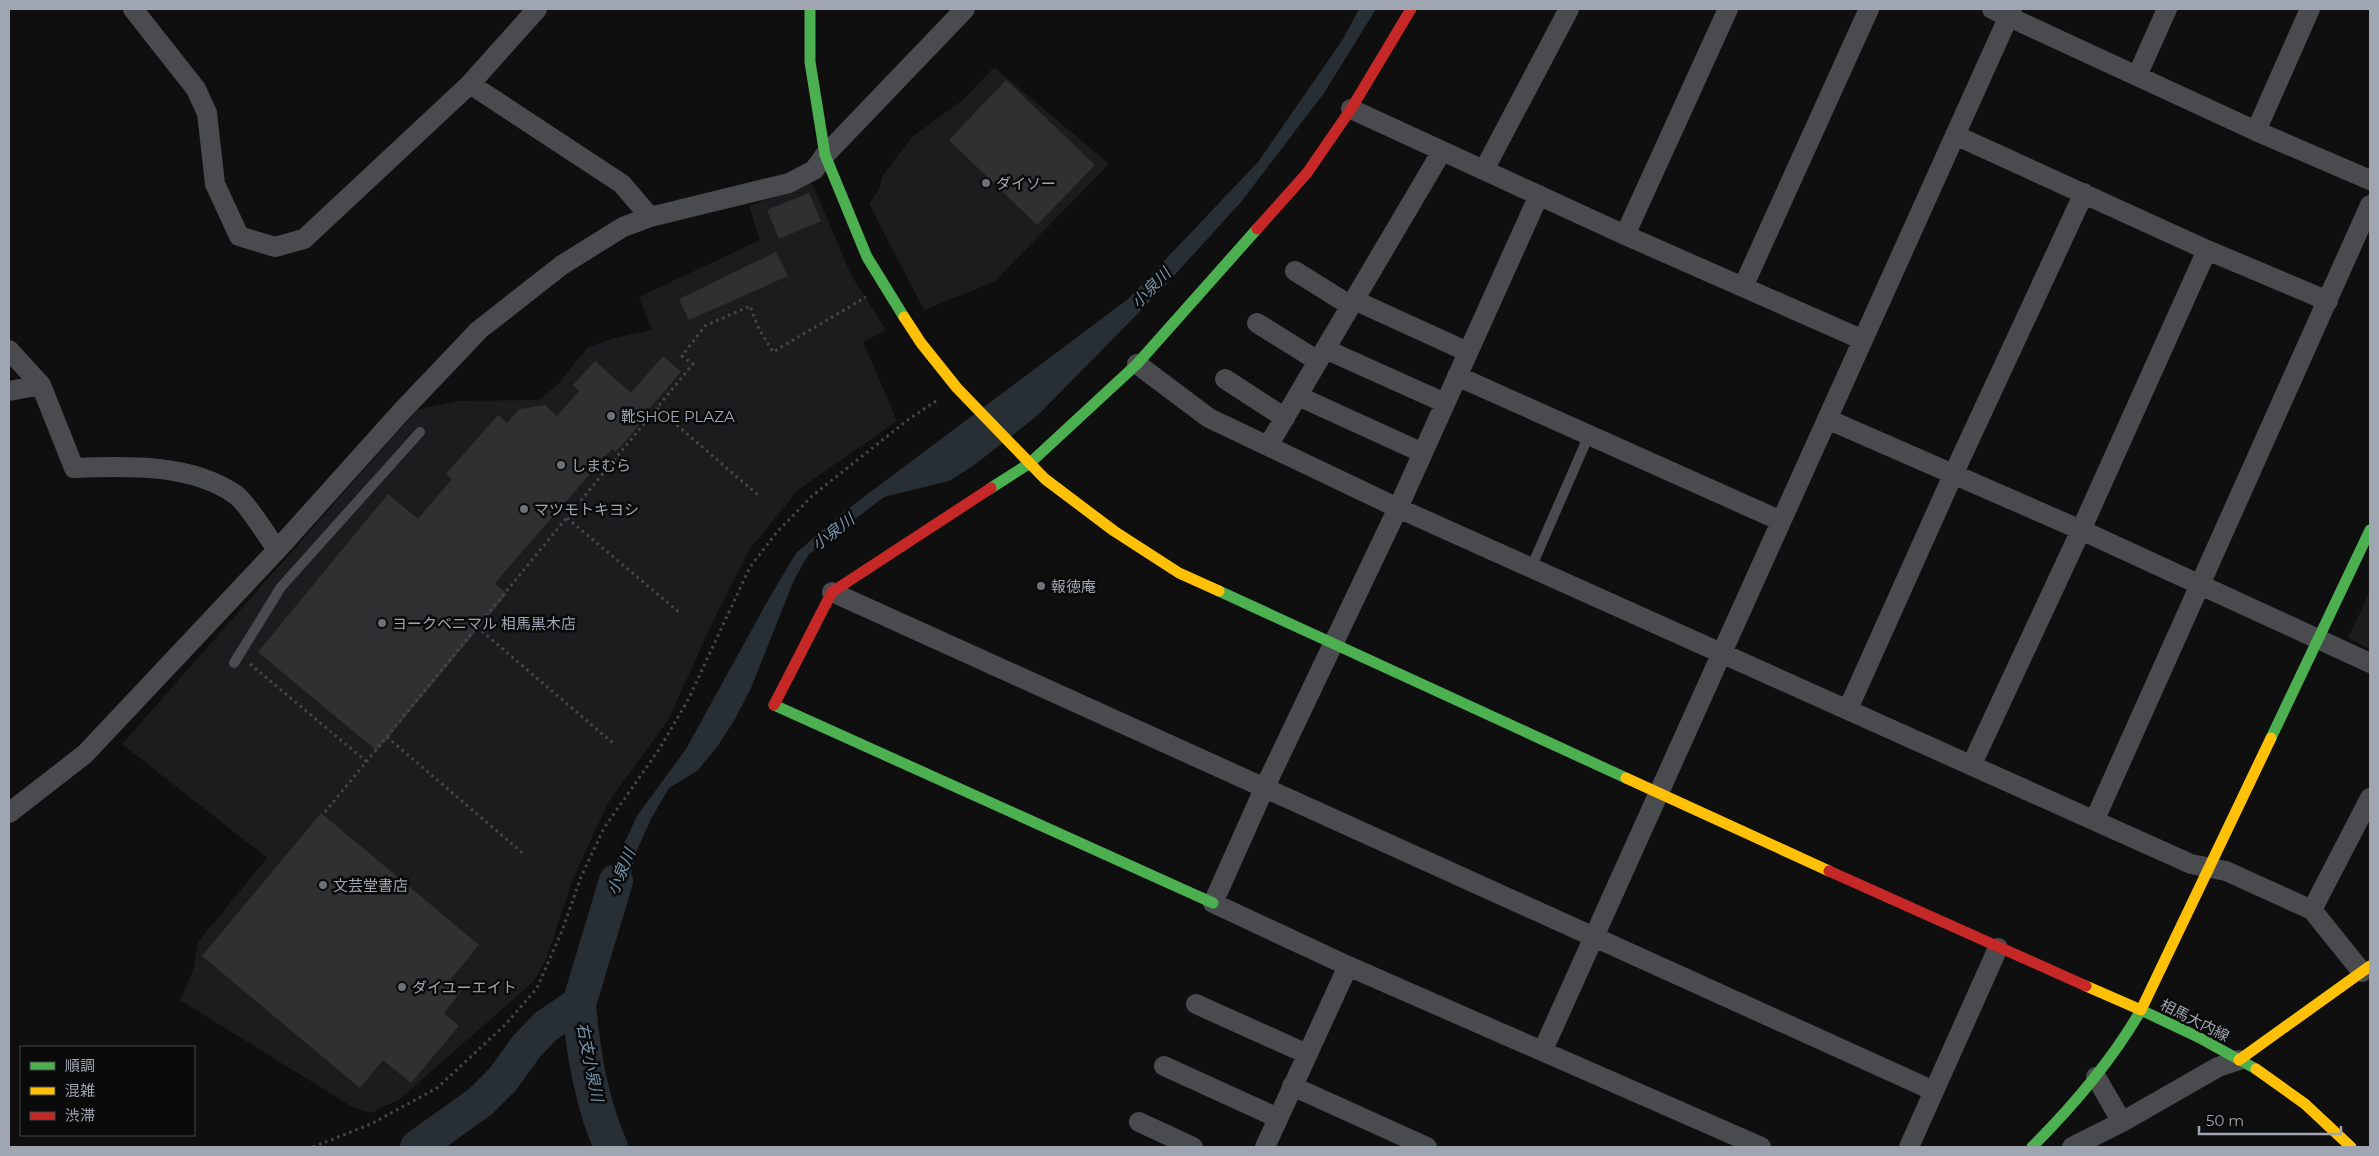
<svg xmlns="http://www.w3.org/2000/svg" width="2379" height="1156" font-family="Montserrat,'Noto Sans JP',sans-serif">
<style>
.built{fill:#1c1c1e}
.water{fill:#272f34}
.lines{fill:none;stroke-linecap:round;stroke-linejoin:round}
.river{stroke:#272f34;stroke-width:34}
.building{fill:#303032}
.path{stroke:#45474a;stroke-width:3;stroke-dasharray:2.5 4;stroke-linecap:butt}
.lane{stroke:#4a4b4f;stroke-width:10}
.street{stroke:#4a4b4f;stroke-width:20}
.fast{stroke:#4caf50;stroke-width:11}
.slow{stroke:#ffc107;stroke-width:11}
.jam{stroke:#c62828;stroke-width:11}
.poi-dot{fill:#6d7179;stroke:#0a0a0b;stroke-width:2}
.labels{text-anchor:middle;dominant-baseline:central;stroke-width:5;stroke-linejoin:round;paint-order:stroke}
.poi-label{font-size:15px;fill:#a0a6b1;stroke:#0a0a0b;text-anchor:start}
.street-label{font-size:15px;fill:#a0a6b1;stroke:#0a0a0b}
.water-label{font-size:16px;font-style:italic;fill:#7695ad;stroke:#0a0a0b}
</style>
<rect width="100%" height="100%" fill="#0f0f10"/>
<path class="built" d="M 994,67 L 1109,164 L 994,282 L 924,310 L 869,204 L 879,190 L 883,175 L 912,137 L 964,99 Z
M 812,183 L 851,275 L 886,330 L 863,342 L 897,421 L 798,490 L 750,549 L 716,615 L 668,720 L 608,803 L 573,879 L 546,959 L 534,981 L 400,1099 L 371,1113 L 354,1108 L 180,1000 L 193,970 L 198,942 L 267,858 L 122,744 L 417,410 L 457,401 L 539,400 L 559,383 L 588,347 L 618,337 L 652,330 L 639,297 L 760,240 L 749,206 Z
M 2370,591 L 2370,649 L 2348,638 Z"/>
<path class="water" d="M 1359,9 L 1376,9 L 1324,93 L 1241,202 L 1161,290 L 1038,415 L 973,466 L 949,481 L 884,497 L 808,555 L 794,580 L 751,688 L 735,719 L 717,747 L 697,771 L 669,788 L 652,817 L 637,850 L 616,934 L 590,917 L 637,816 L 686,749 L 767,602 L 796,553 L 841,514 L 1128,299 L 1258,162 L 1343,39 Z"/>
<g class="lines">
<path class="river" d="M 579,1004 C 583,1053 591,1102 611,1147
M 417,1147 L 480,1102 L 503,1079 L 526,1047 L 546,1026 L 579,1004 L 616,881"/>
</g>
<path class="building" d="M 1006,80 L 1095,165 L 1037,225 L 949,140 Z
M 809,193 L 821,221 L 779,239 L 767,210 Z
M 776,252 L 788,276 L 689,320 L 679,299 Z
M 663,356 L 681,372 L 649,409 L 651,411 L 616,452 L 612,449 L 495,583 L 507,594 L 377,751 L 258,652 L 388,494 L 418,519 L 452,479 L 446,474 L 498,415 L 507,423 L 519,409 L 545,405 L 557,416 L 579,391 L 573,385 L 595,361 L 631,393 Z
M 321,813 L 479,945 L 451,979 L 463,989 L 444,1013 L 459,1026 L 411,1083 L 383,1060 L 360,1088 L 202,956 Z"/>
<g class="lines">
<path class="path" d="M 657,408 L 758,495
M 567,518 L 680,613
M 477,627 L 614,744
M 250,664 L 367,762
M 387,737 L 525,855
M 325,812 L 693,364 L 682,356 L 705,326 L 750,306 L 759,329 L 773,352 L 866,297
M 313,1147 L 371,1124 L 437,1088 L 506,1024 L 537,988 L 562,931 L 581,877 L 604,828 L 660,748 L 688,700 L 750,567 L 777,532 L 812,496 L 909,419 L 939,399"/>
<path class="lane" d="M 1531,568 L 1589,435
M 234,663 L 281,587 L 420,432"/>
<path class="street" d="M 133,9 L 196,89 L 207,113 L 215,184 L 239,236 L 275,247 L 304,239 L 470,84 L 537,9
M 1992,9 L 2256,131 L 2370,180
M 2137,76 L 2167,9
M 470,84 L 622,184 L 650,217
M 1351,109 L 1625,235 L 1863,340
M 2256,131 L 2310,9
M 1955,135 L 2207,250 L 2328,301
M 1484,170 L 1569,9
M 1539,195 L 1398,508 L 1264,789 L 1213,903 L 1348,966 L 1761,1147
M 1625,235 L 1728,9
M 1295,271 L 1351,306
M 1743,287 L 1869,9
M 1354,300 L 1468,352
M 1257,323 L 1318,361
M 1325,349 L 1445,403
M 9,350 L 41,385 L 74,468 C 126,466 191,463 236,495 C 246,502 269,538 277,550
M 1137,364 L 1209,418 L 1398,508 L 2191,864 L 2226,871 L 2312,910 L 2362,972
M 1457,376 L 1781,521
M 1225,379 L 1285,418
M 9,391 L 41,385
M 1298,396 L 1423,453
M 1827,419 L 2081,530 L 2370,663
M 1268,446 L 1442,151
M 832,592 L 1934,1091
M 1848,709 L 1953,475 L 2084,193
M 1972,764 L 2081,530 L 2207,250
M 9,813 L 85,754 L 277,550 L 401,412 L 479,330 L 562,265 L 623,227 L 650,217 L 789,183 L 814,170 L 825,155 L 965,9
M 2095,819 L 2370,205
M 2312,910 L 2370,798
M 1196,1004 L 1307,1054
M 1543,1050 L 2012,9
M 1164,1066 L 1278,1118
M 2096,1077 L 2122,1122
M 1292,1086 L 1427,1147
M 1139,1122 L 1193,1147
M 1265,1147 L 1348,966
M 1909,1147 L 1998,948
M 2072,1147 L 2122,1122 L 2218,1067 L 2239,1060"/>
<path class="fast" d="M 810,9 L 810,62 L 825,155 L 867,257 L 904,317
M 991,488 L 1030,463 L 1137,364 L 1257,229
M 1219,591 L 1626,778
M 774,705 L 1213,903
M 2271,738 L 2370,530
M 2032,1147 C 2074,1105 2111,1062 2141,1010 L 2198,1037 L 2256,1069"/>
<path class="slow" d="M 904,317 L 921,343 L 957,388 L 1045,479 L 1114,531 L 1179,573 L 1219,591
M 1626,778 L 1829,871
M 2086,986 L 2141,1010 L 2271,738
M 2239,1060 L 2370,966
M 2256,1069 L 2305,1104 L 2351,1147"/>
<path class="jam" d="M 1257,229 L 1307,173 L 1351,109 L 1411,9
M 774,705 L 832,592 L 991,488
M 1829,871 L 2086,986"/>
</g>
<g class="poi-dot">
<circle cx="986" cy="183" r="5"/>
<circle cx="611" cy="416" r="5"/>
<circle cx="561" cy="465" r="5"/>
<circle cx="524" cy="509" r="5"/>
<circle cx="1041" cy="586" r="5"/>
<circle cx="382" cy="623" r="5"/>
<circle cx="323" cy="885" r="5"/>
<circle cx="402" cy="987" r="5"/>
</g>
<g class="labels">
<g class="poi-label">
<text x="996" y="183">ダイソー</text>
<text x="621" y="416">靴SHOE PLAZA</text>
<text x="571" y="465">しまむら</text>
<text x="534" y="509">マツモトキヨシ</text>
<text x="1051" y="586">報徳庵</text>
<text x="392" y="623">ヨークベニマル 相馬黒木店</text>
<text x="333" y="885">文芸堂書店</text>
<text x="412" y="987">ダイユーエイト</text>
</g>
<g class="street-label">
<text transform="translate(2195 1020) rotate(27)">相馬大内線</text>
</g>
<g class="water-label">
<text transform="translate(1151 288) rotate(-46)">小泉川</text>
<text transform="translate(833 532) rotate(-37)">小泉川</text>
<text transform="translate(621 872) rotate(-67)">小泉川</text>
<text transform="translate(590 1062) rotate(79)">右支小泉川</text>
</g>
</g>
<rect width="2379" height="1156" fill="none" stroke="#a0a6b1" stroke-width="20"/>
<rect x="20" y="1046" width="175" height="90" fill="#0a0a0b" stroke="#46484d"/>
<rect x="30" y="1062" width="25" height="8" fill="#4caf50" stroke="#46484d"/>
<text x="65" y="1071" font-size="15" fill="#a0a6b1">順調</text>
<rect x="30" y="1087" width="25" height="8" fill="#ffc107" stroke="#46484d"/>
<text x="65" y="1096" font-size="15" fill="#a0a6b1">混雑</text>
<rect x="30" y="1112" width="25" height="8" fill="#c62828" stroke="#46484d"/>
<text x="65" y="1121" font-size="15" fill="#a0a6b1">渋滞</text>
<path d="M2199 1126v8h142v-8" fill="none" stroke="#a0a6b1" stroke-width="2.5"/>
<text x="2206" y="1126" font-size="15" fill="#a0a6b1" stroke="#0a0a0b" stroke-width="4" paint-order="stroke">50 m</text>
</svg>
